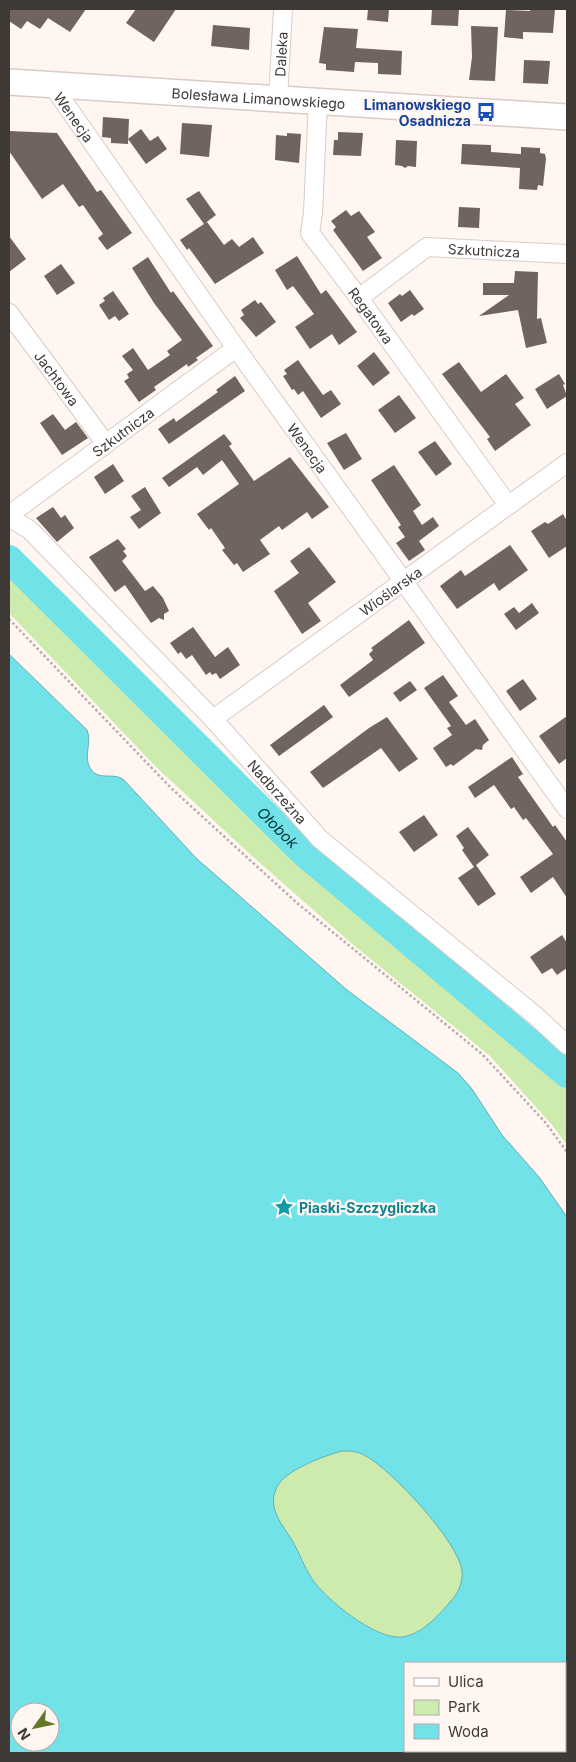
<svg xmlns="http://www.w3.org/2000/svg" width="576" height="1762" font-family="Inter,sans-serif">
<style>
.green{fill:#ceebae}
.water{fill:#72e2e9;stroke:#63afb3;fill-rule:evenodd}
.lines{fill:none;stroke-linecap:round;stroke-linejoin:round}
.river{stroke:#72e2e9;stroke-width:28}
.building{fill:#71635e}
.street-casing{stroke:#dacbc5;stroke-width:20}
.secondary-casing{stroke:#dacbc5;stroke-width:28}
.path{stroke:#b6aeab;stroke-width:2.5;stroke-dasharray:2.5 2.5;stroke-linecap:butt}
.street{stroke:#fff;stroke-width:18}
.secondary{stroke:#fff;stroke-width:25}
.labels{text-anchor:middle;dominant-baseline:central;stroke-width:5;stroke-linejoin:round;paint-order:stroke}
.street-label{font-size:14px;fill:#3f3936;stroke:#fff6f2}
.transit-label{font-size:14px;font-weight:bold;fill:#164399;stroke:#fff6f2;text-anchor:end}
.culture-label{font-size:14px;font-weight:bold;fill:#0d838f;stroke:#fff6f2;text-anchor:start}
.water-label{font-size:15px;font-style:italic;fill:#003539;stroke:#fff6f2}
</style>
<rect width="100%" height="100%" fill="#fff6f2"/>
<path class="green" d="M 9,575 L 253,822 L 297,862 L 453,985 L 557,1074 L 567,1088 L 567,1145 L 552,1125 L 490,1056 L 351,943 L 252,856 L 156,767 L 9,613 Z
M 342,1451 C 350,1451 356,1451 363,1455 C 390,1468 459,1541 462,1571 C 463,1583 458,1594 450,1602 C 437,1617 422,1634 402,1637 C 376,1640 326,1599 312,1579 C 304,1567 300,1554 293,1542 C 283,1525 266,1509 277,1487 C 285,1470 324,1456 342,1451 Z"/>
<path class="water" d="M 9,654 L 87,730 C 92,742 84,754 89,766 C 97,783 113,771 124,780 L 196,858 L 347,990 L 458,1073 L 472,1089 L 502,1135 L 539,1177 L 567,1217 L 567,1753 L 9,1753 ZM 342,1451 C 350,1451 356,1451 364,1455 C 390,1468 459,1542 462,1571 C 463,1583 458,1594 450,1602 C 437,1617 422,1634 402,1637 C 375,1640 326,1599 312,1579 C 304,1567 300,1554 293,1542 C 283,1525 266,1508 277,1487 C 285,1470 324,1456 342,1451 ZM 405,1663 L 565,1663 L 565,1751 L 405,1751 ZM 20,1712 L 50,1712 L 50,1742 L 20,1742 Z"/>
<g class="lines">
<path class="river" id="s1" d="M 9,559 L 303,852 L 567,1074"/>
</g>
<path class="building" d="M 9,9 L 86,9 L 70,32 L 48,18 L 40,29 L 27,21 L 21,29 L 9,21 Z
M 136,9 L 176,9 L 154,42 L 126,23 Z
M 368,9 L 389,9 L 388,22 L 367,20 Z
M 432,9 L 459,9 L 458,26 L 431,25 Z
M 530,9 L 555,9 L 553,33 L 523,32 L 523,39 L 504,37 L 506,10 L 530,11 Z
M 213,25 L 250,28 L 249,50 L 211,46 Z
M 471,26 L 498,27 L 495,81 L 469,80 L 472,57 Z
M 324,27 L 358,29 L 356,48 L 402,51 L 401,75 L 378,74 L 378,63 L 355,62 L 354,72 L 326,70 L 326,64 L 319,63 Z
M 524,60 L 550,61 L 548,84 L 523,83 Z
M 103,117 L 129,119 L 128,144 L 111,143 L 111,138 L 102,137 Z
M 182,123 L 212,125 L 209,157 L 180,154 Z
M 141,129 L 150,141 L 158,136 L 167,149 L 146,164 L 128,139 Z
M 9,131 L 57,133 L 97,192 L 101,190 L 132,233 L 107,250 L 98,238 L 103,234 L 83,205 L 79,207 L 63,184 L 42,199 L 9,151 Z
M 338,132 L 363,133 L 361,156 L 333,155 L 334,140 L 338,140 Z
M 287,133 L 301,134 L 299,163 L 275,160 L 276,135 L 287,136 Z
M 396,140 L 417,141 L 416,167 L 408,166 L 405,168 L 402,166 L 395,165 Z
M 462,144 L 491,145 L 491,152 L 521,154 L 521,147 L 540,148 L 540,153 L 545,154 L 546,159 L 543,186 L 538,185 L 537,190 L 519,189 L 520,168 L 461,164 Z
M 199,191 L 216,215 L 204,224 L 186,199 Z
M 459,207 L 480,208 L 479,228 L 458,227 Z
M 346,210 L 351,216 L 359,211 L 375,232 L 367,237 L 382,258 L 363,271 L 333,230 L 336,227 L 331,221 Z
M 207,222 L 224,245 L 232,239 L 239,247 L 253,237 L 264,253 L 215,284 L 189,248 L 187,250 L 180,240 Z
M 9,236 L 26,259 L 9,272 Z
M 297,256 L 321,294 L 326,290 L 357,332 L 339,345 L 332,334 L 310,349 L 295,327 L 314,314 L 293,286 L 287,290 L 275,270 Z
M 148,257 L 171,293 L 173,291 L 213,346 L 196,358 L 198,360 L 188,367 L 187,364 L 154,387 L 156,390 L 139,402 L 124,381 L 129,378 L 127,374 L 133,370 L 122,356 L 133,348 L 148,370 L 170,355 L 167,351 L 182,340 L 154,303 L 132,268 Z
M 61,264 L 75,283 L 57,295 L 44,276 Z
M 515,271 L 538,272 L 537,319 L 541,318 L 547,343 L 526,348 L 518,310 L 479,316 L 509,295 L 483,295 L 483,283 L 514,283 Z
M 410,290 L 424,309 L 414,316 L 412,314 L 401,322 L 388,303 L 400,294 L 402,296 Z
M 113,291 L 129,314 L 119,321 L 115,316 L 109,320 L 99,305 L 105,301 L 103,298 Z
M 255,300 L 258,304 L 261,302 L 276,322 L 256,337 L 240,318 L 244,315 L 241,310 Z
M 374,352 L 390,373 L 373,386 L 357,366 Z
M 298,360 L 323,395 L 331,390 L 341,404 L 321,418 L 303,391 L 298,395 L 294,389 L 292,390 L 283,376 L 287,374 L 284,370 Z
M 459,362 L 481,392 L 506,374 L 524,398 L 515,404 L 531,425 L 495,451 L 487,439 L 490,437 L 442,374 Z
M 559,374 L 565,384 L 563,385 L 567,396 L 547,409 L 535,389 Z
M 235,376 L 245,391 L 169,444 L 158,429 L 174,418 L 176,422 L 218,392 L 216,390 Z
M 399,395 L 416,418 L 395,433 L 378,410 Z
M 53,414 L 65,430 L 76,422 L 88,438 L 62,455 L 40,423 Z
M 346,433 L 362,459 L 344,470 L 327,443 Z
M 224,434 L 232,444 L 229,446 L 254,481 L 290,457 L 329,507 L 312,519 L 307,512 L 282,530 L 279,526 L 260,540 L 270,554 L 243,572 L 237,563 L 234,565 L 222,550 L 225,548 L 211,528 L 209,530 L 197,514 L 239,484 L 222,460 L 203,475 L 197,467 L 169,487 L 162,478 Z
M 435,441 L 452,464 L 436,476 L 418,452 Z
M 113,464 L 124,481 L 105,494 L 94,477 Z
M 394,465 L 421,505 L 413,511 L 422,525 L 433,517 L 439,526 L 419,541 L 425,550 L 409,561 L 396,543 L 405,537 L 398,527 L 401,525 L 371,480 Z
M 145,487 L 161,513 L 139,529 L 130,517 L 141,510 L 131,496 Z
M 53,507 L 61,518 L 65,515 L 74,528 L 57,542 L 36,518 Z
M 563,514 L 567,521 L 567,546 L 549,558 L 531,531 L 545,522 L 548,524 Z
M 118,539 L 126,549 L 123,551 L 127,556 L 122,561 L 145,591 L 153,586 L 163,598 L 169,611 L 164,614 L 164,620 L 159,618 L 151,623 L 125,585 L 115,592 L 89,557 Z
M 510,545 L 528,570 L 499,591 L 494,583 L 457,609 L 440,586 L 461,570 L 465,576 Z
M 309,547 L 336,582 L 308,603 L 321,621 L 302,634 L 274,591 L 299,573 L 290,561 Z
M 532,603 L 539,613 L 516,630 L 504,614 L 514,607 L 519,613 Z
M 409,620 L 425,643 L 349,697 L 340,685 L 373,660 L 369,654 L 373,650 L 371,648 Z
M 193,627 L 215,657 L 228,647 L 240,665 L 220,679 L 216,673 L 212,675 L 210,672 L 206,675 L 192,655 L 186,659 L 181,652 L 178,654 L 170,643 Z
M 443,675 L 458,696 L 449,702 L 466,725 L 475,719 L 489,740 L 483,745 L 482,750 L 476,749 L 453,766 L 451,764 L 446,767 L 433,748 L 452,735 L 447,728 L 451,726 L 424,688 Z
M 523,679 L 537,699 L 520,711 L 506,691 Z
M 410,681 L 417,690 L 400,702 L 393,693 Z
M 324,705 L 333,717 L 279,756 L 270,745 Z
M 567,716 L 567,758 L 559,764 L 539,736 Z
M 387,717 L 418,759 L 399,772 L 381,748 L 323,788 L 310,772 L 369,728 Z
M 512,757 L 523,774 L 518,777 L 553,827 L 555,825 L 567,842 L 567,898 L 553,877 L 531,893 L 520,877 L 553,854 L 526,818 L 523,820 L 514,807 L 511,809 L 494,785 L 475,798 L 468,787 Z
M 424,815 L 438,835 L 414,852 L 399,832 Z
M 468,827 L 489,855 L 476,865 L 496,894 L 478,906 L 458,878 L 474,867 L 462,850 L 464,848 L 456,836 Z
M 562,935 L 567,943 L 567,968 L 557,975 L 552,968 L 542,974 L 530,957 Z"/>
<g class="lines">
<g class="street-casing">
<g id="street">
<path id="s2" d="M 52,85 L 236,348 L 567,809"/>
<path id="s3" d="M 278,99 L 283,9"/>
<path id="s4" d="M 318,101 L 313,213 L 310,233 L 359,298 L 508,505"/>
<path id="s5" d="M 359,298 L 427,247 L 567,254"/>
<path id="s6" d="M 9,313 L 106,444"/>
<path id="s7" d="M 9,515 L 236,348"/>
<path id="s8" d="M 9,517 L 30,530 L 213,719 L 320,839 L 537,1017 L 567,1045"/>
<path id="s9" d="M 213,719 L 567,463"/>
</g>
</g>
<g class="secondary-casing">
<g id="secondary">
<path id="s10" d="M 9,82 L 567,117"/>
</g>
</g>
<path class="path" d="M 9,619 L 171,788 L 297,903 L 482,1054 L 545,1122 L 567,1152"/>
<use href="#street" class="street"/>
<use href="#secondary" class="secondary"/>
</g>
<defs>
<g id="bus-bare" transform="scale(1.5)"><path d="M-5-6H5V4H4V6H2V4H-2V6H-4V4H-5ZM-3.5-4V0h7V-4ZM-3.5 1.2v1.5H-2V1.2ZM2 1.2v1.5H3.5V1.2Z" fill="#1a4fb4" stroke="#fff6f2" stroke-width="2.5" paint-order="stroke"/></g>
<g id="sight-bare" transform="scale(1.5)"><path d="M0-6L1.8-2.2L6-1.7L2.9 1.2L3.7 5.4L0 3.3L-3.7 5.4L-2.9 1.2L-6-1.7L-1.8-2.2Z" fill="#0f9aa8" stroke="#fff6f2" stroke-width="2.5" paint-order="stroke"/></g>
</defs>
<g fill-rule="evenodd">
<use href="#bus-bare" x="486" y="112"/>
<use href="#sight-bare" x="284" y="1207"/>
</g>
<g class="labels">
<g class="street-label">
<text stroke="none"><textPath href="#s3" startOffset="45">Daleka</textPath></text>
<text stroke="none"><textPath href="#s10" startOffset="250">Bolesława Limanowskiego</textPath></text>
<text stroke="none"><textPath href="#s2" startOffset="39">Wenecja</textPath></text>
<text stroke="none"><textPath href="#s5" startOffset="142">Szkutnicza</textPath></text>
<text stroke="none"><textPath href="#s4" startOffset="235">Regatowa</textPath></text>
<text stroke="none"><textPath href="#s6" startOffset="81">Jachtowa</textPath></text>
<text stroke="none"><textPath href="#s7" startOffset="141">Szkutnicza</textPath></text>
<text stroke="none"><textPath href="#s2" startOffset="444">Wenecja</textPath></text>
<text stroke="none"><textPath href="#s9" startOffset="219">Wioślarska</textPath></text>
<text stroke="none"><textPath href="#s8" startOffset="385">Nadbrzeżna</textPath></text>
</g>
<g class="transit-label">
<text x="471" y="104">Limanowskiego<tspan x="471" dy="16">Osadnicza</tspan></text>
</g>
<g class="culture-label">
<text x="299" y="1207">Piaski-Szczygliczka</text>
</g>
<g class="water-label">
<text stroke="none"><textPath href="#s1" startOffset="380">Ołobok</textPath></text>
</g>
</g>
<rect width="576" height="1762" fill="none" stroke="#3f3936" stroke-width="20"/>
<rect x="404" y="1662" width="162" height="90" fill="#fff6f2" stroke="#b2aaa7"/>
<rect x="414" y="1678" width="25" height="8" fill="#ffffff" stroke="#b2aaa7"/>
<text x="448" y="1687" font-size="15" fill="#3f3936">Ulica</text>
<rect x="414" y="1700" width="25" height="15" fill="#ceebae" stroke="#b2aaa7"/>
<text x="448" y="1712" font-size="15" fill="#3f3936">Park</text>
<rect x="414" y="1724" width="25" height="15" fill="#72e2e9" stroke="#b2aaa7"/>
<text x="448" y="1737" font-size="15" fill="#3f3936">Woda</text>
<g transform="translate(35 1727) rotate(237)"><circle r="24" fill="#fff6f2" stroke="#b2aaa7"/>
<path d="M0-4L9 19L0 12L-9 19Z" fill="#637727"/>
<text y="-8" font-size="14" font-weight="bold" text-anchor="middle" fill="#3f3936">N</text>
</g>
</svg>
